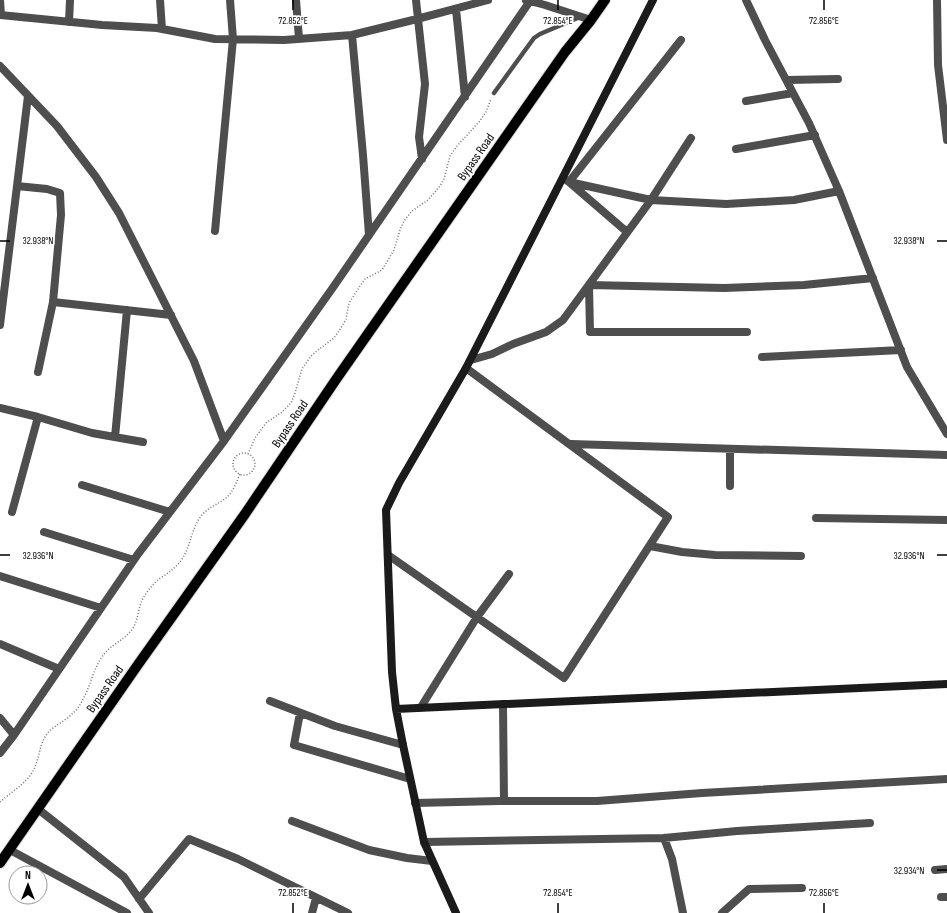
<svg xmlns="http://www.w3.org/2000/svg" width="947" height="913" font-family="'Sofia Sans Condensed',sans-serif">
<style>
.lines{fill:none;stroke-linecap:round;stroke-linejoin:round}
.primary-casing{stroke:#dbdbdb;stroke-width:12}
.path{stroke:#707070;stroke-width:1.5;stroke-dasharray:1 2;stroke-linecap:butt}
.lane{stroke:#4e4e4e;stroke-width:4.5}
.street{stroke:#4e4e4e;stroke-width:8}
.secondary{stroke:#1b1b1b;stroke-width:8}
.primary{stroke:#000;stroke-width:10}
.ticks{fill:none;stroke:#000;stroke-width:1.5}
.labels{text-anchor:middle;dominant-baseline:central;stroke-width:3.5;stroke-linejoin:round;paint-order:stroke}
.street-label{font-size:13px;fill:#000;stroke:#fff}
.ticks-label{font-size:10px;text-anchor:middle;fill:#000;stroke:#fff;stroke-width:3.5;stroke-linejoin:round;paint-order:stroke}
</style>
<rect width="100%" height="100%" fill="#fff"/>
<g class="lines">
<g class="primary-casing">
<path id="primary" d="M 0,863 L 137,666 L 245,514 L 337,378 L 565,52 L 591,20 L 605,0"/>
</g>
<path class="path" d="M233 464a11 11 0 1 1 22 0a11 11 0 1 1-22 0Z
M 248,454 L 255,438 L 266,423 L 282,412 L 291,403 L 295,393 L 302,369 L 311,356 L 318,350 L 334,338 L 341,328 L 346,319 L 349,303 L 360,286 L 365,279 L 382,270 L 394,250 L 400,230 L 404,221 L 412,211 L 428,200 L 440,186 L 444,179 L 450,156 L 457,146 L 479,122 L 486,112 L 491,99
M 0,802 C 11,792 26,784 33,771 C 39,760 39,747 45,737 C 51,726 65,722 73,713 C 77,710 80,705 82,701 C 91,686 93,668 104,654 C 112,644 125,640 133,628 C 139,618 138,605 145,595 C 149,589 154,583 159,579 C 168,573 176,568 182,559 C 191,546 191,528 202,515 C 209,507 218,504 226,498 C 233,492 236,483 240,474"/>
<path class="lane" d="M 494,93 L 534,38 L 540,34 L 580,17"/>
<path class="street" d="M 0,0 L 1,15
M 160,0 L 162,29
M 296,0 L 299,39
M 416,0 L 425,84 L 419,137 L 422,159
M 526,0 L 545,5 L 591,20
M 746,0 L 765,40 L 809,123 L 839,191 L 907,367 L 947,434
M 937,0 L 938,65 L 947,140
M 456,9 L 465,97
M 0,15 L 102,25 L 157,28 L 215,39 L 284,40 L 352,35 L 417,19 L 488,0
M 69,22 L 70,0
M 352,35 L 363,155 L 369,235
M 0,66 L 57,126 L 96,177 L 119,213 L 194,361 L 224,441
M 787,80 L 838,79
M 746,101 L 793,93
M 736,149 L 815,135
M 563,178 L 569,182 L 651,200 L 726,204 L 794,200 L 839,191
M 17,186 L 47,189 L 60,193 L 61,215 L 53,302 L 38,372
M 215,231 L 233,39 L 230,0
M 627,232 L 569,182 L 681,40
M 53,302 L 171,315
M 0,325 L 28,96
M 747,332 L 590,332 L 589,285 L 724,288 L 804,285 L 873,278
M 762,357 L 901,350
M 471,360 L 492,354 L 513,344 L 546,332 L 563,320 L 651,200 L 691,138
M 0,408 L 38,417 L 92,433 L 143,442
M 115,437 L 127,310
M 571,444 L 947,455
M 730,449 L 730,486
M 82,485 L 170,512
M 12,512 L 38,417
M 816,518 L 947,520
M 44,532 L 134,560
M 650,546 L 682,552 L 715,555 L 801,556
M 388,555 L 564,678 L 668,517 L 466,368
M 0,576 L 101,608
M 0,644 L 59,669
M 270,701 L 335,726 L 403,745
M 503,704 L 504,801
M 421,707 L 477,617 L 509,574
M 300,713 L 294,745 L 410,779
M 0,718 L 14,735
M 0,753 L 14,735 L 138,554 L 224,441 L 334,286 L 530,1
M 415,803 L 499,801 L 597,801 L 702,793 L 947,779
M 38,809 L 124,877 L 149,913
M 292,821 L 369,850 L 407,858 L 432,861
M 664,838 L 672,859 L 683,913
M 424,842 L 664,838 L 737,831 L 870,823
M 10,850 L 127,913
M 935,870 L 947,869
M 941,897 L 947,897
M 139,899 L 189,839 L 238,859 L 348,913
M 312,913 L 316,898
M 722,913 L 749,889 L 802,888"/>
<path class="secondary" d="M 396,709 L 947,684
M 456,913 L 424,842 L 403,745 L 396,709 L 392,672 L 386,510 L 399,483 L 466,368 L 653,0"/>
<use href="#primary" class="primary"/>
</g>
<path class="ticks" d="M 293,0 L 293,10M 558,0 L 558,10M 824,0 L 824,10M 0,241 L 10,241M 937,241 L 947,241M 0,555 L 10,555M 937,555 L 947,555M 937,870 L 947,870M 293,903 L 293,913M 558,903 L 558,913M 824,903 L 824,913"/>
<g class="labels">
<g class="street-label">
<text transform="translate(476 157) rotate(-55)">Bypass Road</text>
<text transform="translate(290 424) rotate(-56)">Bypass Road</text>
<text transform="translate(105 689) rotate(-55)">Bypass Road</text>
</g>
</g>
<g class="ticks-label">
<text x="293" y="24">72.852°E</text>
<text x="558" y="24">72.854°E</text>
<text x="824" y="24">72.856°E</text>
<text x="38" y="244">32.938°N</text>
<text x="909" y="244">32.938°N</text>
<text x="38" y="559">32.936°N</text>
<text x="909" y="559">32.936°N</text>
<text x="909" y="874">32.934°N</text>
<text x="293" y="896">72.852°E</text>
<text x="558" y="896">72.854°E</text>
<text x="824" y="896">72.856°E</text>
</g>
<g transform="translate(28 885)"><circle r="19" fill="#ffffff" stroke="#999999"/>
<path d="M0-3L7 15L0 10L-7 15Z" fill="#000000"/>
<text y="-6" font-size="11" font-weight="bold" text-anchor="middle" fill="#000000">N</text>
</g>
</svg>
